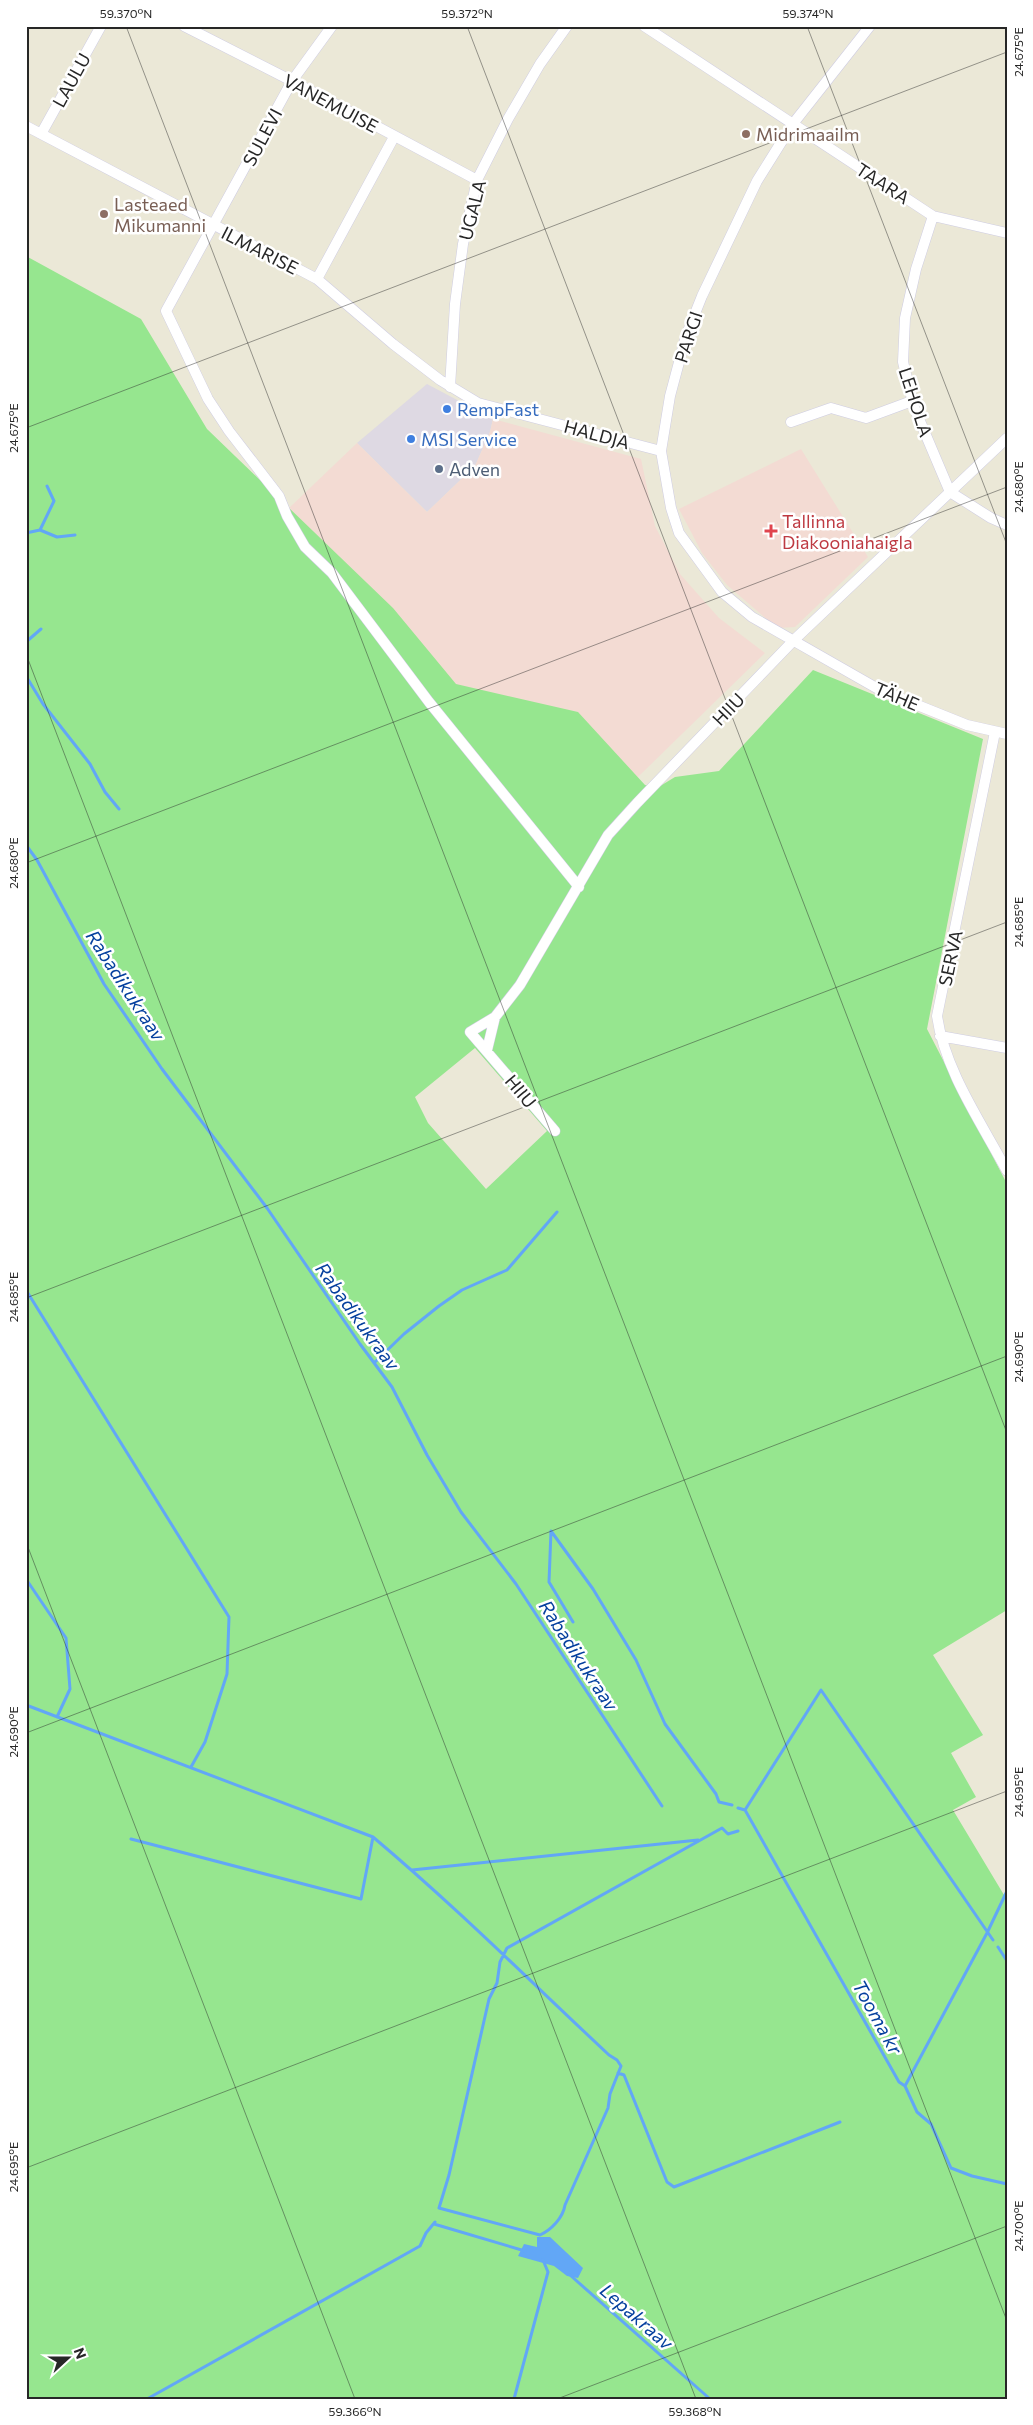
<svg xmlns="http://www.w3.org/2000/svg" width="1033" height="2425" font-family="Commissioner,sans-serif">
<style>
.industrial{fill:#ded9e3}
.medical{fill:#f3dbd3}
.green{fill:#96e68f;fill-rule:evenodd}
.water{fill:#62a7f6}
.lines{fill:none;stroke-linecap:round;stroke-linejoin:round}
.stream{stroke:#62a7f6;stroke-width:3}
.minor-casing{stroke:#cfcde2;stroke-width:11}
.minor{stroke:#fff;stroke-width:10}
.ticks{fill:none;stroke:#272727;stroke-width:1;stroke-opacity:0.45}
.education-dot{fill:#8d6e63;stroke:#fff;stroke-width:2}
.shop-dot{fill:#3f7fe0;stroke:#fff;stroke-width:2}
.service-dot{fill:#5c6f8a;stroke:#fff;stroke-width:2}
.health-dot{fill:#e0444e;stroke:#fff;stroke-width:2}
.labels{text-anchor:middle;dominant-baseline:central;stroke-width:5;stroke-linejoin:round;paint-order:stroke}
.street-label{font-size:18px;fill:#272727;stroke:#fff}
.education-label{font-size:18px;fill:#785e54;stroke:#fff;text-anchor:start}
.shop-label{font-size:18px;fill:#366cbe;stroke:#fff;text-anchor:start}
.service-label{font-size:18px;fill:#4e5e75;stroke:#fff;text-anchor:start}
.health-label{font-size:18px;fill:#be3a42;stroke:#fff;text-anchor:start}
.water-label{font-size:19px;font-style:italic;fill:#05409e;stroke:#fff}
.neatline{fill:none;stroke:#272727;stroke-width:2}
.ticks-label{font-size:12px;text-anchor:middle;fill:#272727}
</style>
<rect width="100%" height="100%" fill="#ebe8d7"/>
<path class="industrial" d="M 427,384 L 493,419 L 490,432 L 475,466 L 427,512 L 357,443 Z"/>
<path class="medical" d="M 493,419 L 641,459 L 655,526 L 680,574 L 719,618 L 765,653 L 559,854 L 288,509 L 357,443 L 427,512 L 475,466 L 490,432 Z
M 801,449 L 868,557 L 795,627 L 777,628 L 727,585 L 702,553 L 679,509 Z"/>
<path class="green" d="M 26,256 L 141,319 L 207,429 L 393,608 L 456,684 L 578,712 L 645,785 L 657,788 L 675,777 L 719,771 L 813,670 L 983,739 L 927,1029 L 1007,1184 L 1007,1610 L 933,1655 L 983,1735 L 951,1753 L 976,1797 L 953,1810 L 1007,1900 L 1007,2399 L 26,2399 ZM 475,1048 L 547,1131 L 486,1189 L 428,1123 L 415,1097 Z"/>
<path class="water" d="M 537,2237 L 550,2237 L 583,2268 L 578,2278 L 567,2276 L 554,2266 L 518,2256 L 524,2244 L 537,2247 Z"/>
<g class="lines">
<path class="stream" d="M 40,530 L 54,501 L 47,486
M 26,533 L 40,530 L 57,537 L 75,535
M 26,642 L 41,629
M 26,676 L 43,704 L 90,764 L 105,792 L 119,809
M 26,845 L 37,860 L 104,984 L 162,1069 L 267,1208 L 360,1344 L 392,1387 L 427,1455 L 461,1512 L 516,1584 L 662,1806
M 26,1290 L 229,1617 L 227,1674 L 205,1742 L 191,1767
M 374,1363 L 404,1334 L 439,1306 L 462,1290 L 507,1270 L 557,1212
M 26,1579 L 66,1638 L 70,1689 L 57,1717
M 573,1622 L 549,1582 L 551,1531 L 593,1589 L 636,1660 L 665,1724 L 716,1794 L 719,1802 L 732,1805
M 26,1705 L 373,1837 C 455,1906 531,1982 609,2055 L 617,2060 L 621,2066 L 610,2094 L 608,2108 L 565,2205 C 563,2218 551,2230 540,2235 L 439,2208 L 449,2175 L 489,1999 L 497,1983 L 500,1962 L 507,1948 L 722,1828 L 728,1834 L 738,1831
M 738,1808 L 745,1810
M 131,1839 L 361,1899 L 373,1837
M 412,1870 L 698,1840
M 993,1940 L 821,1690 L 745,1810 L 899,2082 L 905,2086 L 917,2112 L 931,2124 L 951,2168 L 972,2176 L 1007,2184
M 998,1947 L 1007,1961
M 618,2073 L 624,2075 L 667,2182 L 674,2187 L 840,2122
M 905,2086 L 987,1933 L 1007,1891
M 434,2224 L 525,2251
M 570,2275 L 710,2399
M 147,2399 L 420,2246 L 426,2233 L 435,2222
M 514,2399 L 548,2272 L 543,2260"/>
<g class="minor-casing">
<path id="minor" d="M 184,26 L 292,81 L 477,180
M 332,26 L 292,81 L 166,311 L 208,399 L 229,431 L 279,496 L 287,516 L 305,547 L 332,573 L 429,702 L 579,887
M 644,26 L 933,216 L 1007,233
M 870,26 L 792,125 L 757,181 L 702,296 L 686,336 L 670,396 L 661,451 L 671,508 L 679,533 L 722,592 L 752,617 L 880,690 L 967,725 L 1007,734
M 26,126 L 317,279 L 393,344 L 440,380 L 478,403 L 661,451
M 41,134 L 101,26
M 933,216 L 916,269 L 905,318 L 903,362 L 914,407 L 950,492 L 991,518 L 1007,525
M 317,279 L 394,137
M 450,387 L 455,304 L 463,244 L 477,180 L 508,119 L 540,64 L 567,26
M 791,422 L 831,408 L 866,418 L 912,401
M 995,732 L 937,1016 C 945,1071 981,1122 1007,1171
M 940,1036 L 1007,1048
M 487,1050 L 495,1017
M 555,1131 L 470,1032 L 495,1017 L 520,985 L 608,835 L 637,803 L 795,639 L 1007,438"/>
</g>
<use href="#minor" class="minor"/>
</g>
<path class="ticks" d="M 126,26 L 1007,2321M 467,26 L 1007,1433M 807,26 L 1007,545M 26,428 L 1007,52M 26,654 L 696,2399M 26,863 L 1007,487M 26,1298 L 1007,922M 26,1542 L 355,2399M 26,1733 L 1007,1356M 26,2168 L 1007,1791M 557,2399 L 1007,2226"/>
<g class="education-dot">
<circle cx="746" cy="134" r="5"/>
<circle cx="104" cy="214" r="5"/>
</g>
<g class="shop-dot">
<circle cx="447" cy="409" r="5"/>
<circle cx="411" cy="439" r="5"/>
</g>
<circle class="service-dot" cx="439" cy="469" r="5"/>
<path class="health-dot" d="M768.5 523.5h5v5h5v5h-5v5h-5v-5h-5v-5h5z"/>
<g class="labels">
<g class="street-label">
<text transform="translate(71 80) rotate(-61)">LAULU</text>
<text transform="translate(331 103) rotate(28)">VANEMUISE</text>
<text transform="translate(262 137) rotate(-62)">SULEVI</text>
<text transform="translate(883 183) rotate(33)">TAARA</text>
<text transform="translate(472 210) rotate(-76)">UGALA</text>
<text transform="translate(260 250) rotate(27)">ILMARISE</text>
<text transform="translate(688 337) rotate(-72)">PARGI</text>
<text transform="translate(916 402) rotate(72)">LEHOLA</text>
<text transform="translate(597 434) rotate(15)">HALDJA</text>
<text transform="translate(897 696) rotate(23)">TÄHE</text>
<text transform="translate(728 709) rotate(-46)">HIIU</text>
<text transform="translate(950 958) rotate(-78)">SERVA</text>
<text transform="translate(521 1091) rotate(50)">HIIU</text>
</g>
<g class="education-label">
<text x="756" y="134">Midrimaailm</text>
<text x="114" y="204">Lasteaed<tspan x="114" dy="21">Mikumanni</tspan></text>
</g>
<g class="shop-label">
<text x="457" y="409">RempFast</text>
<text x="421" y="439">MSI Service</text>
</g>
<g class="service-label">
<text x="449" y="469">Adven</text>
</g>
<g class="health-label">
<text x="782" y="521">Tallinna<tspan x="782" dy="21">Diakooniahaigla</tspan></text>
</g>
<g class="water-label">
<text transform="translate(126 985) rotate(57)">Rabadikukraav</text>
<text transform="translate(358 1316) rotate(54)">Rabadikukraav</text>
<text transform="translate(579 1655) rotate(57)">Rabadikukraav</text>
<text transform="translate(878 2017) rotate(61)">Tooma kr</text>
<text transform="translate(637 2316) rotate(41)">Lepakraav</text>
</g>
</g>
<rect width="1033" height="2425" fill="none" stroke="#ffffff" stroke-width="55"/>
<g transform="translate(68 2358) rotate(69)" stroke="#ffffff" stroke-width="4" paint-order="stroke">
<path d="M0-4L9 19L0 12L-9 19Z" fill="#272727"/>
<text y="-8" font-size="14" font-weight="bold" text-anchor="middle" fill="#272727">N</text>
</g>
<rect x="28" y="28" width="978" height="2370" class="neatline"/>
<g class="ticks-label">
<text x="126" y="18">59.370°N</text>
<text x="467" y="18">59.372°N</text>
<text x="808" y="18">59.374°N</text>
<text transform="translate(1019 52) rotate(-90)" y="4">24.675°E</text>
<text transform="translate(14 428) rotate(-90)" y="4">24.675°E</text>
<text transform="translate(1019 487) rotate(-90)" y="4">24.680°E</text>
<text transform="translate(14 863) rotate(-90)" y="4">24.680°E</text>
<text transform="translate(1019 922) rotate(-90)" y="4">24.685°E</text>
<text transform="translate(14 1297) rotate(-90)" y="4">24.685°E</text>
<text transform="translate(1019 1357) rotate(-90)" y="4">24.690°E</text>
<text transform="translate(14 1732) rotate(-90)" y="4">24.690°E</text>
<text transform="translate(1019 1792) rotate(-90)" y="4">24.695°E</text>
<text transform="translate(14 2167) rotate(-90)" y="4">24.695°E</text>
<text transform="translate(1019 2226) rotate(-90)" y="4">24.700°E</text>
<text x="355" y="2416">59.366°N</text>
<text x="695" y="2416">59.368°N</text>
</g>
</svg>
